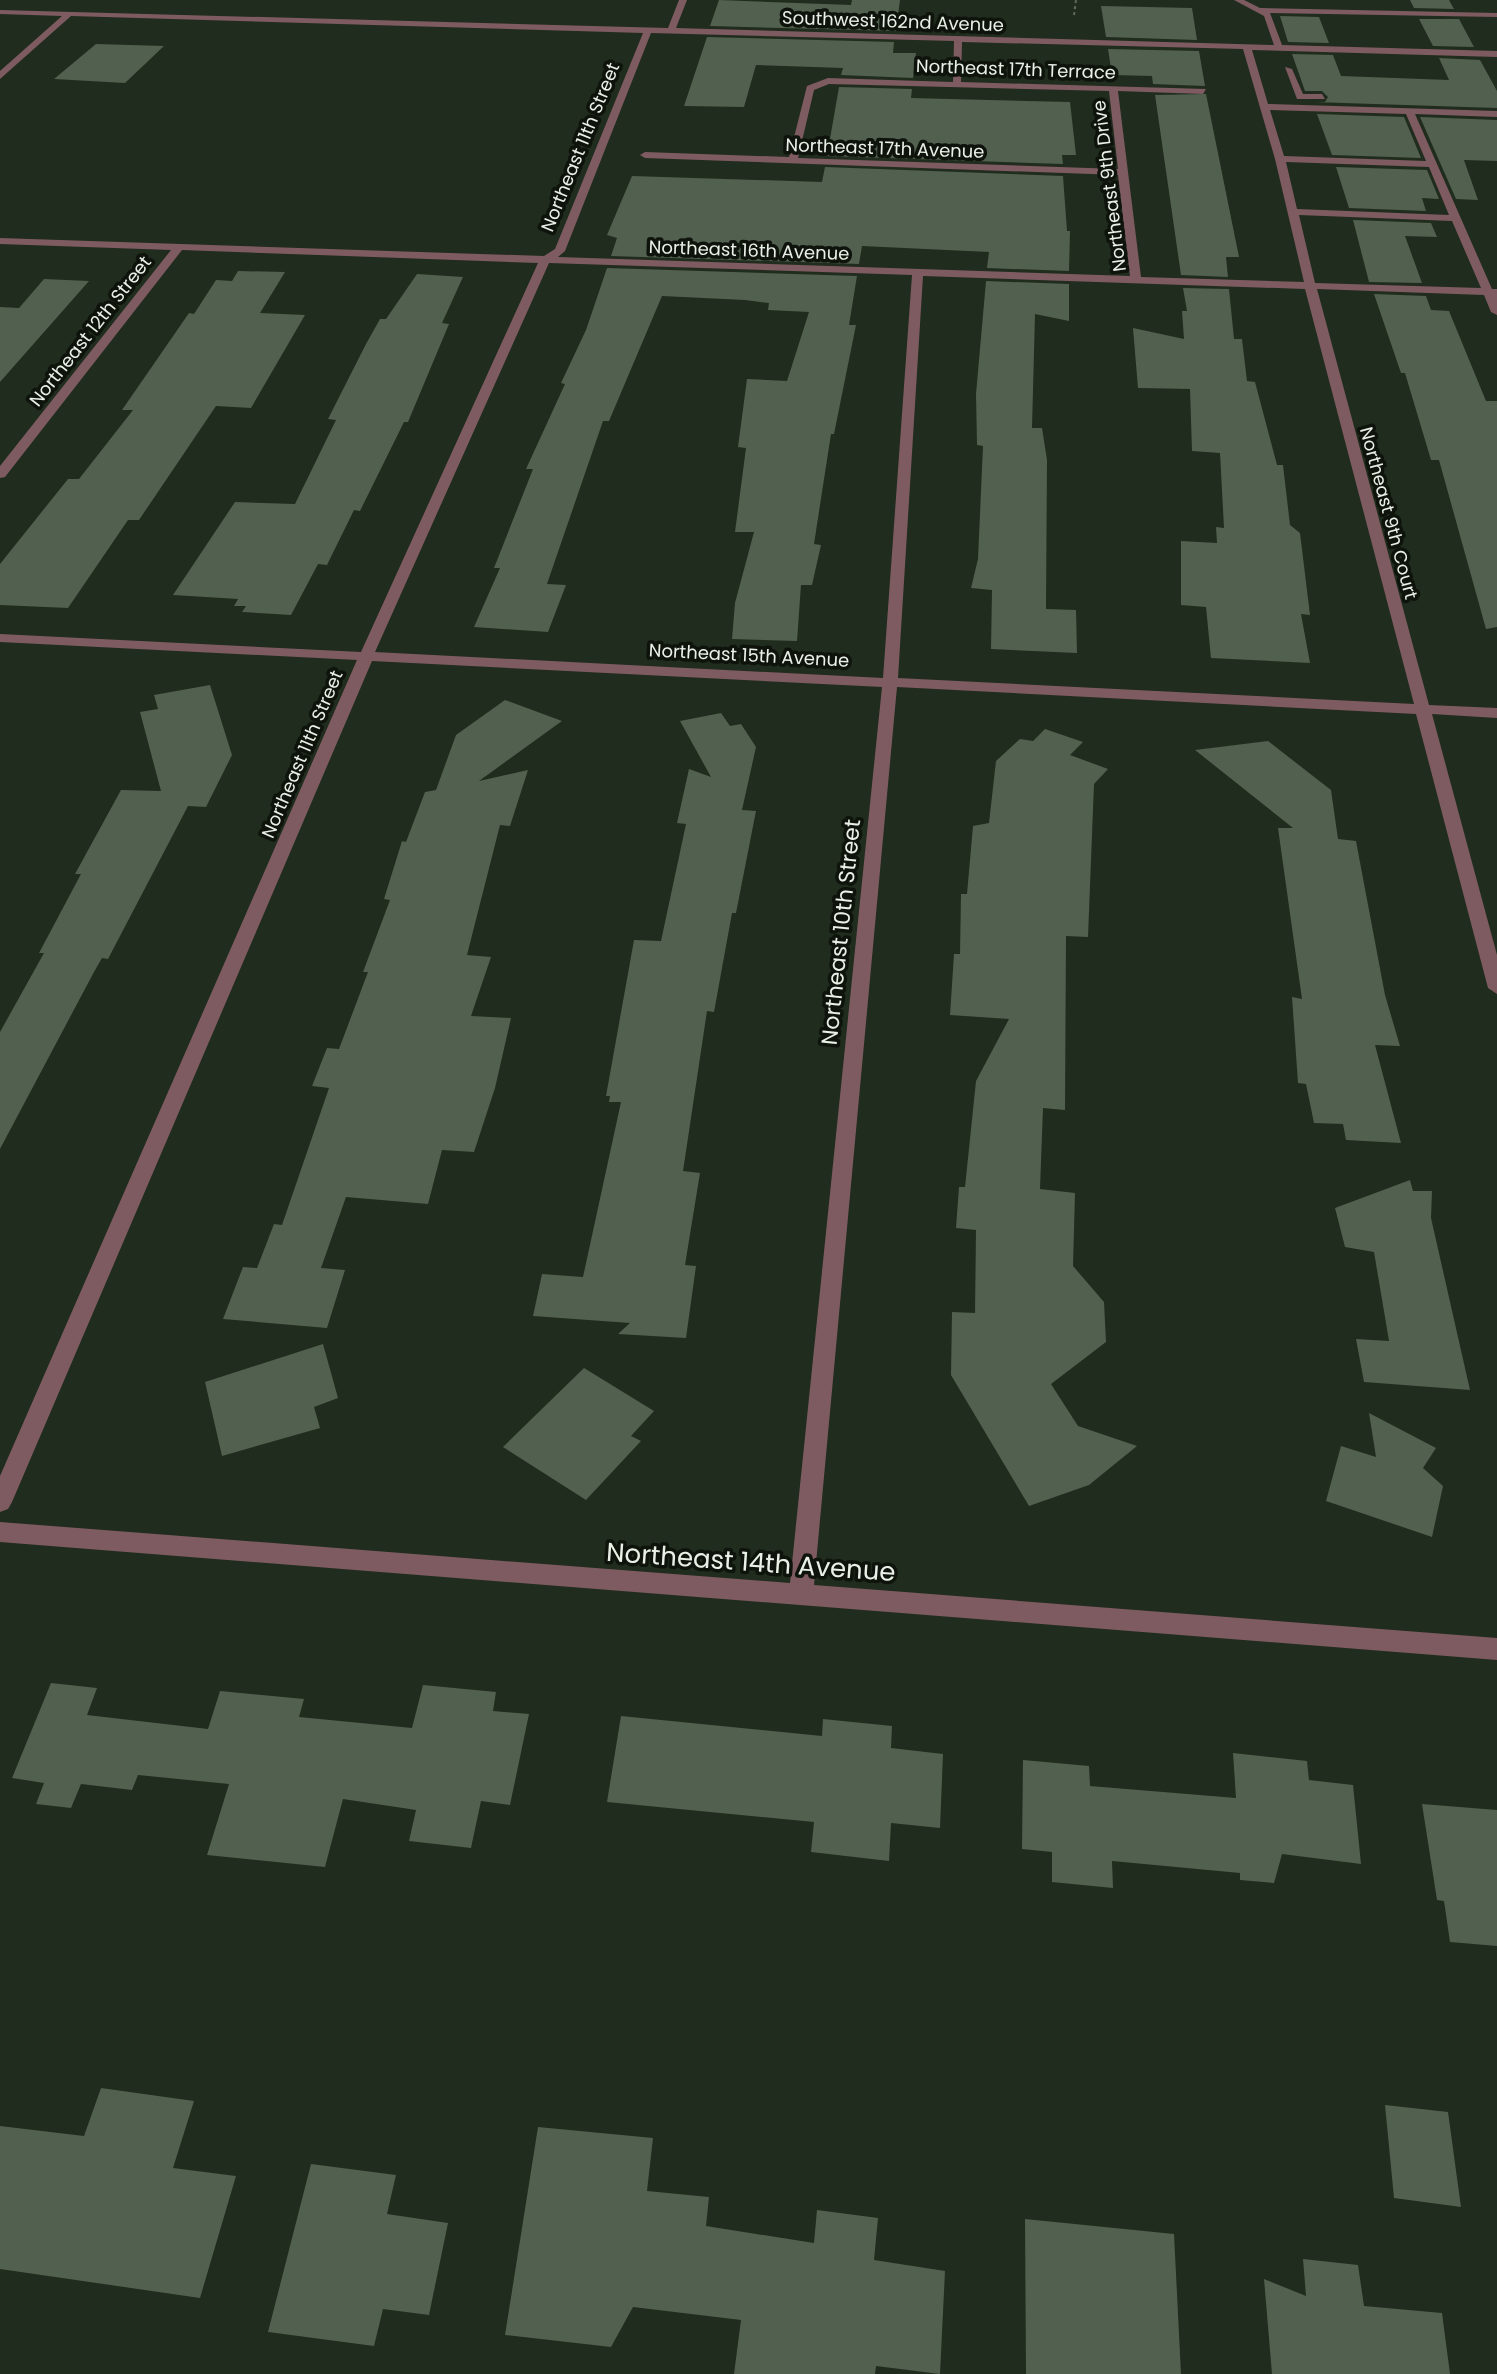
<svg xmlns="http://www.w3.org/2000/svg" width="1497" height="2374" font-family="Poppins,sans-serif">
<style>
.building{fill:#52604f}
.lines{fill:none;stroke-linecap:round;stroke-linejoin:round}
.path{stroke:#606b5e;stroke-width:2;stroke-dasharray:3 3;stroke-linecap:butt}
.minor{fill:#7e5b61;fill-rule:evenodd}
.labels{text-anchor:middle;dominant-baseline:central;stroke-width:7;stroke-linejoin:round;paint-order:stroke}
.far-street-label{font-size:18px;fill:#e9f1e7;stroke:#0e130c}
.street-label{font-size:22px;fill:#e9f1e7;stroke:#0e130c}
.near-street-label{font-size:26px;fill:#e9f1e7;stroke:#0e130c}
</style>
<rect width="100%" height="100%" fill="#202c1d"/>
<path class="building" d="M 719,0 L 851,5 L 852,0 L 900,0 L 896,31 L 710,26 Z
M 1410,0 L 1449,0 L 1454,9 L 1414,8 Z
M 1101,6 L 1192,8 L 1197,40 L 1106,37 Z
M 1280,16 L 1319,17 L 1329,43 L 1288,42 Z
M 1419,19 L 1459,19 L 1474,47 L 1433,46 Z
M 707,37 L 894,42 L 893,53 L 916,53 L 913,78 L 841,75 L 843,68 L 756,65 L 744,107 L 684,106 Z
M 96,44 L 164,46 L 125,83 L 54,79 Z
M 1108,49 L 1199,51 L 1205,86 L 1153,84 L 1152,76 L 1112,75 Z
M 1292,54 L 1333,55 L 1341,76 L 1449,80 L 1439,58 L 1480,60 L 1497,91 L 1497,108 L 1313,102 L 1325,102 L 1328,97 L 1322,91 L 1305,91 Z
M 839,87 L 912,89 L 911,98 L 1070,102 L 1076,155 L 1062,155 L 1063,164 L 827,156 Z
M 1206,94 L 1239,257 L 1226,257 L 1228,277 L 1181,275 L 1155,95 Z
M 1317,114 L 1404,117 L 1421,158 L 1332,155 Z
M 1420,117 L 1497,120 L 1497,161 L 1464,160 L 1478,200 L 1456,199 Z
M 825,167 L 1063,176 L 1067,231 L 1070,231 L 1069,271 L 987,268 L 989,252 L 862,246 L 859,264 L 611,256 L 617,238 L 607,235 L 632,176 L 822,182 Z
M 1336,167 L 1427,170 L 1439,199 L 1422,198 L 1426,211 L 1349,208 Z
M 1353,220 L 1431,223 L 1437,237 L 1405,236 L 1422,283 L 1369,282 Z
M 607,268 L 857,276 L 849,325 L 856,325 L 834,434 L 831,434 L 814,544 L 821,545 L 812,585 L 801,585 L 797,641 L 732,639 L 735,603 L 754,532 L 735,532 L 746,448 L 738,447 L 747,379 L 787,381 L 809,312 L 768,310 L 769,303 L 745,300 L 662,296 L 609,421 L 603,421 L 547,584 L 566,585 L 548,632 L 474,627 L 500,568 L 494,568 L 533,469 L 526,469 L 565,384 L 561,383 L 586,330 Z
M 238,271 L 285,272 L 260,313 L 305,315 L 251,408 L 216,406 L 139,520 L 128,520 L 68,608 L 0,605 L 0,564 L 68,479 L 79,479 L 133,410 L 122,410 L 189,313 L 194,314 L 216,280 L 232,281 Z
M 417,274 L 463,277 L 442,323 L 449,324 L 408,422 L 404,422 L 360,511 L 354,510 L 327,565 L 318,564 L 291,615 L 242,612 L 246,606 L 234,606 L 238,599 L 173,595 L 235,502 L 295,504 L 336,420 L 328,419 L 366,344 L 380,319 L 386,319 Z
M 44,279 L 89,281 L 0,382 L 0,307 L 19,308 Z
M 986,281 L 1069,284 L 1069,321 L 1035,314 L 1032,428 L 1042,428 L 1047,460 L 1046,609 L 1076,610 L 1077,653 L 991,649 L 992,590 L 971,588 L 978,559 L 983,446 L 977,445 L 976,394 Z
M 1183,288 L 1229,289 L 1234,339 L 1242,339 L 1247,381 L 1255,382 L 1277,465 L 1283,465 L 1290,525 L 1300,533 L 1310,615 L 1301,614 L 1310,663 L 1211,658 L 1206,607 L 1181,605 L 1181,541 L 1217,543 L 1216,527 L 1224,528 L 1220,453 L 1192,451 L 1190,389 L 1138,388 L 1133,328 L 1184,339 L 1182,311 L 1187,311 Z
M 1374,294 L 1426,296 L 1431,310 L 1449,311 L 1486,401 L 1497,401 L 1497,627 L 1486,629 L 1439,460 L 1431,460 L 1405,373 L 1401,373 Z
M 210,685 L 232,755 L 206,807 L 188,806 L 108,959 L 102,958 L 94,972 L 0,1149 L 0,1032 L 44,953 L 39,953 L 81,874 L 75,874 L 121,790 L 161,791 L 140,712 L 158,709 L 154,695 Z
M 505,700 L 562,721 L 479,781 L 528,770 L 510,826 L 500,825 L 467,955 L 491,957 L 471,1016 L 511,1018 L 495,1088 L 474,1152 L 442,1150 L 428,1204 L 346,1197 L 321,1268 L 345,1270 L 327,1328 L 223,1319 L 243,1267 L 257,1268 L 274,1224 L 282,1225 L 329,1088 L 312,1086 L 327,1048 L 339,1049 L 368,972 L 363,972 L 390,900 L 384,899 L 402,841 L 406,842 L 425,792 L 436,790 L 456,735 Z
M 721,713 L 730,726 L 741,724 L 756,747 L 742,810 L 756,811 L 736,913 L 732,913 L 714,1012 L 707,1011 L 688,1138 L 683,1171 L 700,1173 L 685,1265 L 696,1266 L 686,1338 L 618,1334 L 630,1323 L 533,1316 L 542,1274 L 583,1277 L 621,1102 L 609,1102 L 610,1096 L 606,1096 L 634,940 L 661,941 L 686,824 L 677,823 L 689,769 L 711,777 L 680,721 Z
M 1045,729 L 1083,742 L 1070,755 L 1108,769 L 1094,784 L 1088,937 L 1066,936 L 1065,1110 L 1043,1108 L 1040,1189 L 1075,1193 L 1073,1266 L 1104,1302 L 1106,1342 L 1051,1384 L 1078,1426 L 1137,1446 L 1089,1485 L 1029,1506 L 951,1375 L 952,1312 L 975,1313 L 976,1230 L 956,1228 L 959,1187 L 965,1187 L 976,1081 L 1009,1019 L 950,1015 L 954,954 L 960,954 L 961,894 L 967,894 L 973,826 L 989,823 L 996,761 L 1020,739 L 1033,741 Z
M 1268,741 L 1331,790 L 1338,839 L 1356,841 L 1385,995 L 1400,1046 L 1375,1045 L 1401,1143 L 1346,1140 L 1343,1124 L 1314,1123 L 1306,1084 L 1298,1083 L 1292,997 L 1302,999 L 1278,828 L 1293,828 L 1195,750 Z
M 1410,1180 L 1413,1191 L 1432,1191 L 1431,1218 L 1470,1390 L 1364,1382 L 1356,1339 L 1389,1341 L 1374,1252 L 1345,1247 L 1335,1208 Z
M 323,1344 L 338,1398 L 314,1407 L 320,1428 L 222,1456 L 205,1382 Z
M 584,1368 L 654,1411 L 631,1436 L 641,1441 L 586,1500 L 503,1447 Z
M 1369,1413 L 1436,1448 L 1423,1468 L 1443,1486 L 1432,1537 L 1326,1501 L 1341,1446 L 1376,1457 Z
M 51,1683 L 97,1688 L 87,1715 L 208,1729 L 220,1691 L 304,1699 L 299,1717 L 412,1728 L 423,1685 L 496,1692 L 493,1711 L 529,1714 L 510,1805 L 481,1801 L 471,1848 L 409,1841 L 416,1810 L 343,1799 L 325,1867 L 207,1855 L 229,1784 L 138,1775 L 132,1790 L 81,1784 L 71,1808 L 36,1804 L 44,1783 L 12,1778 Z
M 621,1716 L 822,1736 L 823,1719 L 892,1726 L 891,1748 L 943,1754 L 940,1828 L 891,1823 L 889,1861 L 811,1852 L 814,1822 L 607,1802 Z
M 1233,1753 L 1307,1761 L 1309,1780 L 1353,1785 L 1361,1864 L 1282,1854 L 1274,1883 L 1240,1880 L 1240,1873 L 1112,1861 L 1113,1888 L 1052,1882 L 1052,1852 L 1022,1849 L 1023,1760 L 1089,1766 L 1090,1786 L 1236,1798 Z
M 1422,1804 L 1497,1810 L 1497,1946 L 1450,1942 L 1444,1901 L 1437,1900 Z
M 101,2088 L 194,2101 L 173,2168 L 236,2176 L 200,2298 L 0,2269 L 0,2126 L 84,2136 Z
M 1385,2105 L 1448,2112 L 1461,2207 L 1394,2198 Z
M 538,2127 L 653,2138 L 647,2191 L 709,2197 L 706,2226 L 814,2243 L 817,2210 L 878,2218 L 874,2260 L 945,2271 L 940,2374 L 876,2366 L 875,2374 L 734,2374 L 741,2320 L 633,2307 L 611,2347 L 505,2335 Z
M 311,2164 L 396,2175 L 387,2214 L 448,2223 L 429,2315 L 383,2309 L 374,2346 L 268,2332 Z
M 1025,2219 L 1174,2234 L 1181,2374 L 1026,2374 Z
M 1303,2259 L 1358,2265 L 1364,2306 L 1442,2313 L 1450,2374 L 1272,2374 L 1264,2279 L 1306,2296 Z"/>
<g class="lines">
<path class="path" d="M 1074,15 L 1076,0"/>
<path class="minor" d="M 679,0 L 687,0 L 676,28 L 1274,45 L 1264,16 L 1234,0 L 1244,0 L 1260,8 L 1497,13 L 1497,17 L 1270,13 L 1282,45 L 1497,51 L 1497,57 L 1252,50 L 1268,104 L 1497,111 L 1497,117 L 1415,114 L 1492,289 L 1497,289 L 1497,315 L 1491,312 L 1484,295 L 1317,289 L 1429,705 L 1497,708 L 1497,718 L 1432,714 L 1497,955 L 1497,994 L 1488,988 L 1416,714 L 897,687 L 814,1585 L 1497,1638 L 1497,1660 L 0,1542 L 0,1522 L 790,1583 L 882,687 L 372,661 L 12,1502 L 8,1509 L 0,1512 L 0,1476 L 357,660 L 0,642 L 0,634 L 361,652 L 538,263 L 182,250 L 5,477 L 0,478 L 0,466 L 171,250 L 0,244 L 0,238 L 544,256 L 555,249 L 643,33 L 71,16 L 0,79 L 0,71 L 62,16 L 0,14 L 0,10 L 668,28 ZM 651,33 L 954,41 L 953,82 L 828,78 L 807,86 L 789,157 L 645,152 L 640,155 L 645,158 L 1118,175 L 1130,276 L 558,257 L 565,251 ZM 962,42 L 1243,49 L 1275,159 L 1304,282 L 1141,277 L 1118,91 L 1203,94 L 1206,89 L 961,82 ZM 829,84 L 1109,91 L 1118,169 L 798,158 L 814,90 ZM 1270,110 L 1406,114 L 1426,161 L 1284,156 ZM 1286,162 L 1429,167 L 1449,215 L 1297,209 ZM 1299,215 L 1452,221 L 1481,288 L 1315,283 ZM 549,263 L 912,275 L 883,678 L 375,652 ZM 923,276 L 1305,289 L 1414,704 L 898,678 Z
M 1285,67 L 1292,69 L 1303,94 L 1322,94 L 1325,99 L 1297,99 Z"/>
</g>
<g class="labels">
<g class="far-street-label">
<text transform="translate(893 21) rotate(2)">Southwest 162nd Avenue</text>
<text transform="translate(1016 69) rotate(2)">Northeast 17th Terrace</text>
<text transform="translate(580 147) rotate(-68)">Northeast 11th Street</text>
<text transform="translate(885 148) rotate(2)">Northeast 17th Avenue</text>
<text transform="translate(1109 186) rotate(-97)">Northeast 9th Drive</text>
<text transform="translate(749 250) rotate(2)">Northeast 16th Avenue</text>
<text transform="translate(90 331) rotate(-52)">Northeast 12th Street</text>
<text transform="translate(1389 513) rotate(75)">Northeast 9th Court</text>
<text transform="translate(749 655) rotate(3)">Northeast 15th Avenue</text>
<text transform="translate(302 754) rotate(-67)">Northeast 11th Street</text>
</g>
<g class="street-label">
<text transform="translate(841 932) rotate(-84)">Northeast 10th Street</text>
</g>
<g class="near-street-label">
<text transform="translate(751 1562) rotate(4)">Northeast 14th Avenue</text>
</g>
</g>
</svg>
